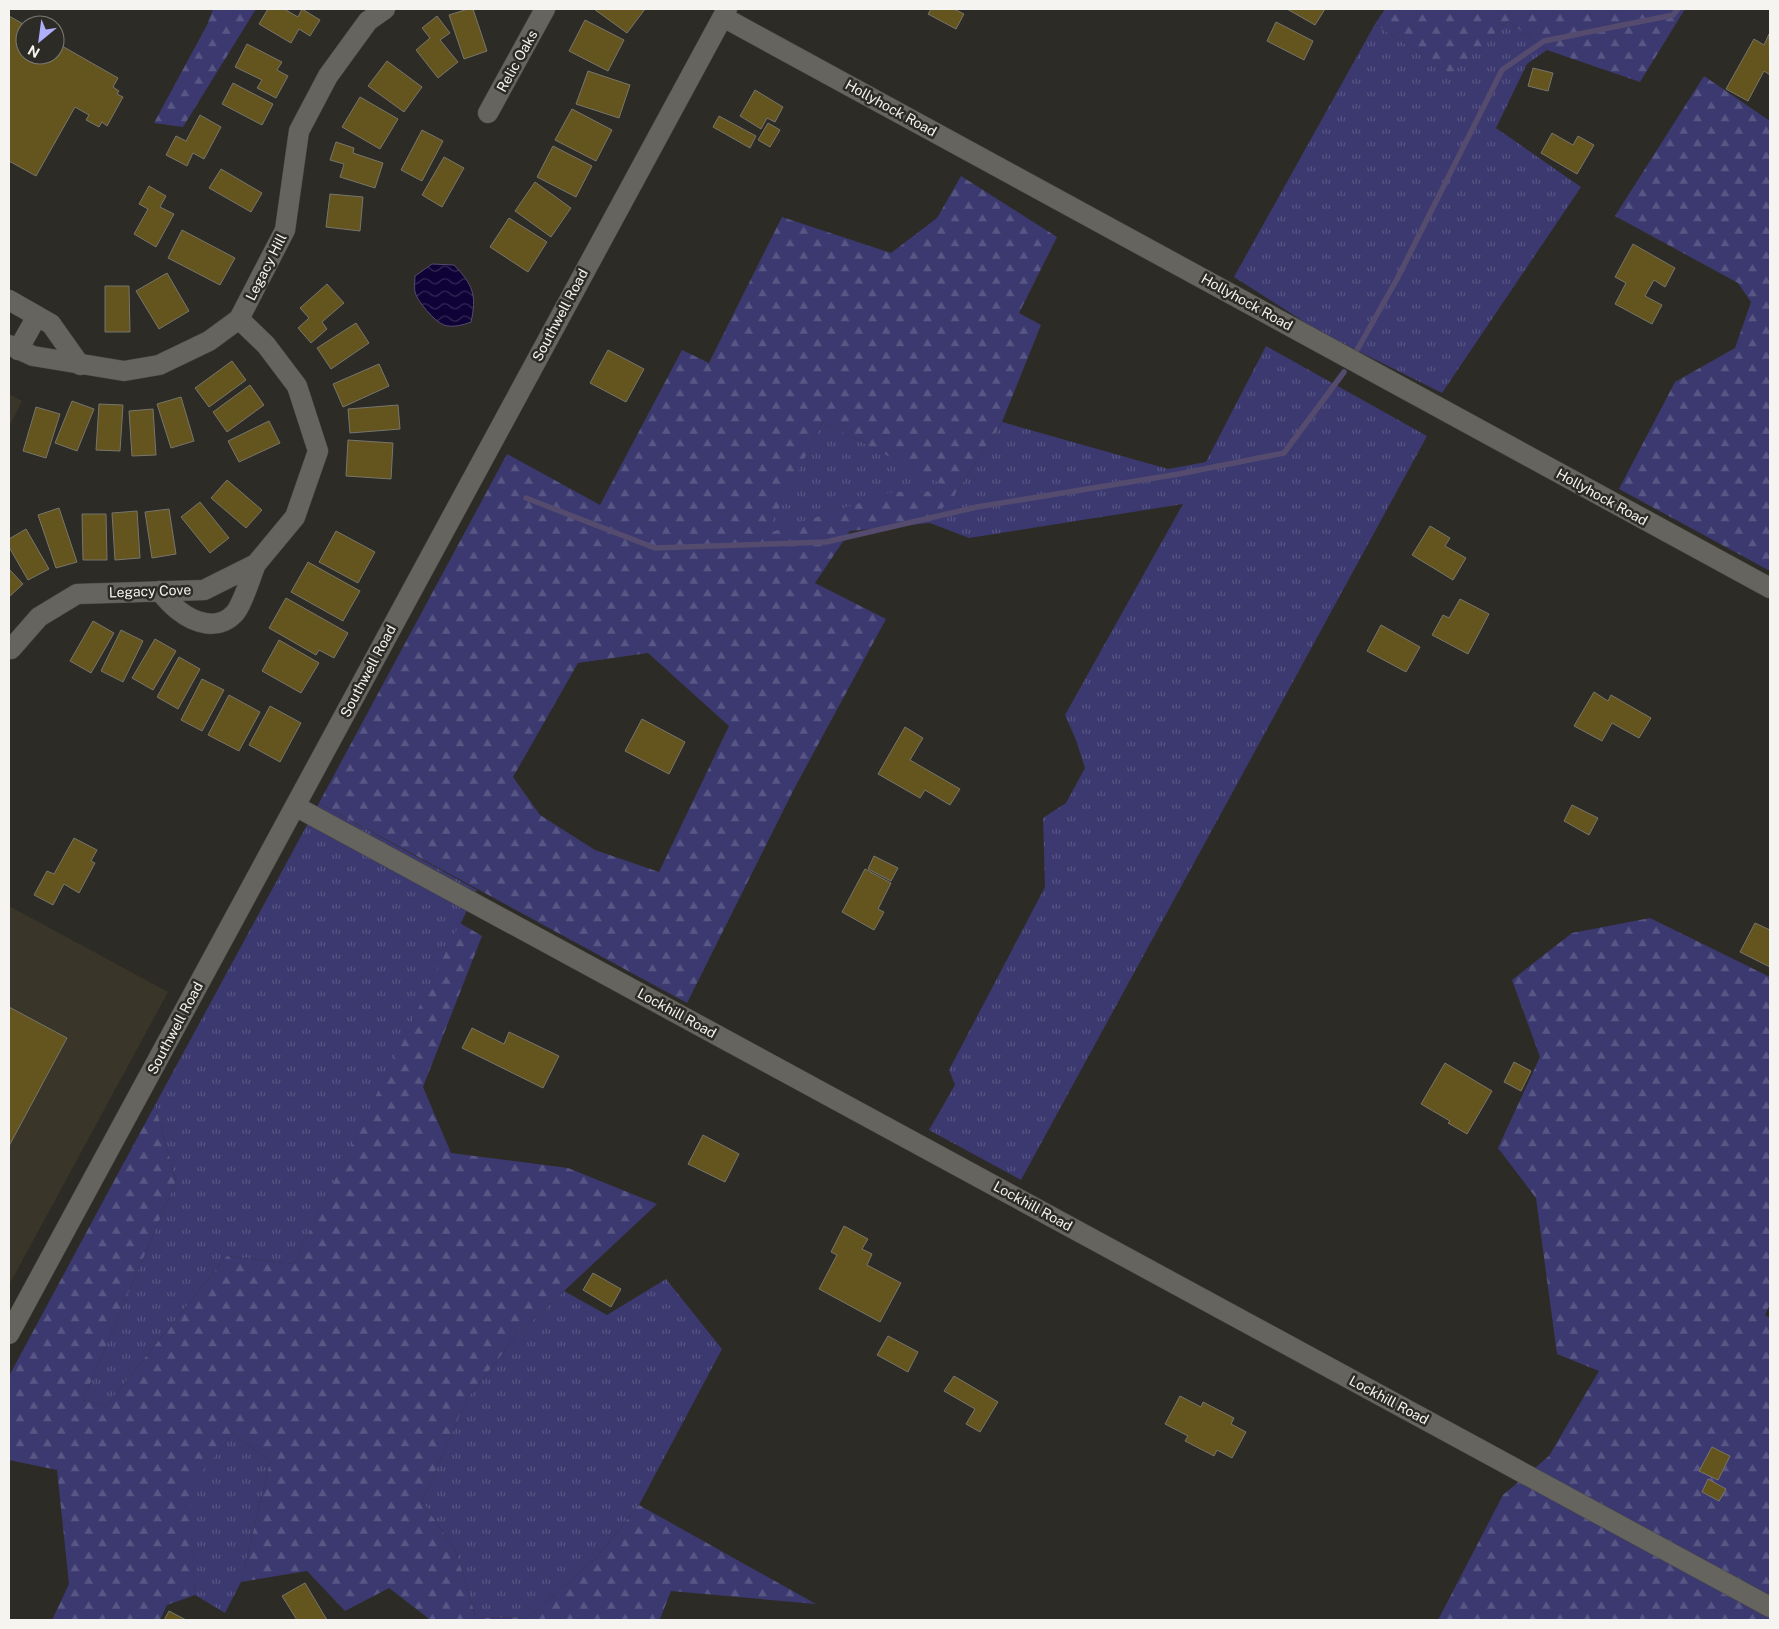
<svg xmlns="http://www.w3.org/2000/svg" width="1779" height="1629" font-family="'Public Sans',sans-serif">
<style>
.built{fill:#393529}
.grass{fill:url(#grass-tufts)}
.forest{fill:url(#forest-firs);fill-rule:evenodd}
.water{fill:url(#water-waves);stroke:#544b6e}
.lines{fill:none;stroke-linecap:round;stroke-linejoin:round}
.stream{stroke:#544b6e;stroke-width:5.5}
.building{fill:#64541d;stroke:#77756e}
.minor-casing{stroke:#4b4944;stroke-width:21}
.minor{stroke:#66645e;stroke-width:20}
.labels{text-anchor:middle;dominant-baseline:central;stroke-width:5;stroke-linejoin:round;paint-order:stroke}
.street-label{font-size:14px;fill:#f5f4f0;stroke:#2d2b25}
</style>
<defs>
<pattern id="grass-tufts" width="24" height="20" patternUnits="userSpaceOnUse" patternTransform="scale(1.25)"><rect width="24" height="20" fill="#3b396f"/><path d="M3 7l-1-3M5 7V3M7 7l1-3M15 17l-1-3M17 17v-4M19 17l1-3" fill="none" stroke="#585684"/></pattern>
<pattern id="forest-firs" width="22" height="20" patternUnits="userSpaceOnUse" patternTransform="scale(1.25)"><rect width="22" height="20" fill="#3b396f"/><path d="M5 1l3.5 6h-7zM16 11l3.5 6h-7z" fill="#585684"/></pattern>
<pattern id="water-waves" width="16" height="10" patternUnits="userSpaceOnUse" patternTransform="scale(1.25)"><rect width="16" height="10" fill="#0f0237"/><path d="M0 5q4-4 8 0t8 0" fill="none" stroke="#332854"/></pattern>
</defs>
<rect width="100%" height="100%" fill="#2d2b25"/>
<path class="built" d="M 9,394 L 22,401 L 9,427 Z
M 9,906 L 168,992 L 9,1285 Z"/>
<path class="grass" d="M 1508,21 L 1547,50 L 1527,64 L 1496,128 L 1581,187 L 1442,393 L 1320,332 L 1234,277 L 1375,24 L 1450,73 Z
M 1266,346 L 1427,436 L 1021,1180 L 929,1130 L 955,1085 L 949,1070 L 1045,887 L 1043,818 L 1066,803 L 1085,768 L 1076,740 L 1065,715 L 1183,504 L 969,538 L 930,523 L 956,491 L 765,534 L 823,422 L 957,491 L 1002,422 L 1168,469 L 1206,462 Z
M 319,803 L 477,890 L 294,1264 L 227,1256 L 106,1406 L 83,1400 L 176,1181 L 155,1105 Z
M 666,1279 L 722,1349 L 639,1505 L 597,1557 L 529,1617 L 476,1618 L 456,1552 L 422,1501 L 467,1399 L 516,1336 L 564,1291 L 607,1315 Z
M 233,1433 L 270,1462 L 241,1582 L 225,1613 L 195,1595 L 188,1488 Z"/>
<path class="forest" d="M 213,9 L 256,9 L 183,127 L 154,123 L 207,25 Z
M 1385,9 L 1685,9 L 1640,82 L 1547,50 L 1508,21 L 1451,74 L 1375,24 Z
M 1704,76 L 1770,121 L 1770,571 L 1619,489 L 1675,382 L 1735,348 L 1751,302 L 1738,283 L 1615,216 Z
M 961,176 L 1057,237 L 1019,313 L 1041,325 L 1002,422 L 957,491 L 930,523 L 850,531 L 815,583 L 886,619 L 794,789 L 687,1003 L 319,803 L 507,454 L 600,505 L 682,350 L 709,363 L 782,217 L 891,253 L 937,218 ZM 823,422 L 955,491 L 956,491 L 892,492 L 766,534 ZM 648,653 L 729,726 L 659,872 L 595,850 L 540,815 L 513,777 L 578,663 Z
M 1650,918 L 1770,977 L 1770,1304 L 1765,1315 L 1770,1318 L 1770,1620 L 1438,1620 L 1503,1495 L 1549,1456 L 1599,1371 L 1557,1354 L 1536,1198 L 1498,1148 L 1540,1057 L 1512,980 L 1572,933 ZM 1712,1447 L 1730,1456 L 1718,1480 L 1700,1471 ZM 1708,1479 L 1725,1489 L 1719,1501 L 1702,1492 Z
M 460,923 L 482,936 L 423,1087 L 451,1153 L 568,1168 L 657,1204 L 516,1336 L 467,1399 L 422,1501 L 456,1552 L 476,1618 L 529,1617 L 597,1557 L 639,1505 L 816,1604 L 671,1591 L 660,1619 L 662,1620 L 428,1620 L 428,1618 L 389,1588 L 345,1611 L 307,1571 L 241,1582 L 270,1462 L 233,1433 L 189,1488 L 195,1595 L 167,1605 L 160,1620 L 52,1620 L 69,1584 L 57,1470 L 9,1460 L 9,1376 L 155,1105 L 176,1181 L 83,1400 L 106,1406 L 227,1256 L 294,1264 Z"/>
<path class="water" d="M 432,264 L 454,265 C 473,285 477,295 471,322 C 463,325 452,328 444,325 C 435,322 417,301 415,292 C 414,287 415,281 415,276 Z"/>
<g class="lines">
<path class="stream" d="M 1357,350 L 1397,279 L 1502,70 L 1544,41 L 1673,15 L 1678,9
M 526,498 L 655,548 L 826,542 L 977,507 L 1179,474 L 1284,453 L 1344,372"/>
</g>
<path class="building" d="M 268,9 L 284,9 L 298,17 L 302,9 L 320,20 L 310,36 L 299,29 L 291,43 L 259,24 Z
M 468,9 L 473,9 L 487,51 L 464,59 L 449,15 Z
M 594,9 L 645,9 L 627,33 Z
M 931,9 L 954,9 L 964,14 L 956,29 L 928,14 Z
M 1287,9 L 1325,9 L 1315,25 Z
M 9,16 L 25,25 L 25,55 L 55,55 L 55,42 L 118,78 L 113,87 L 119,91 L 117,94 L 123,97 L 107,126 L 102,122 L 99,127 L 86,120 L 89,115 L 75,107 L 36,176 L 9,161 Z
M 437,16 L 450,33 L 440,40 L 458,62 L 438,78 L 416,50 L 430,38 L 422,28 Z
M 585,20 L 624,40 L 608,71 L 569,51 Z
M 1276,22 L 1313,41 L 1304,60 L 1267,41 Z
M 1769,34 L 1770,75 L 1764,71 L 1748,101 L 1726,89 L 1754,39 L 1764,45 Z
M 247,44 L 282,62 L 277,70 L 288,76 L 276,98 L 257,88 L 262,80 L 235,67 Z
M 387,61 L 422,87 L 404,112 L 368,86 Z
M 1533,68 L 1553,73 L 1548,91 L 1528,86 Z
M 588,71 L 630,85 L 619,118 L 576,104 Z
M 233,83 L 273,104 L 262,125 L 222,104 Z
M 755,90 L 783,107 L 775,122 L 767,118 L 761,129 L 740,116 Z
M 360,97 L 398,119 L 380,149 L 342,127 Z
M 572,109 L 612,130 L 596,161 L 555,140 Z
M 200,115 L 221,127 L 204,159 L 193,153 L 187,166 L 166,155 L 176,136 L 186,141 Z
M 719,116 L 756,136 L 750,148 L 713,127 Z
M 768,123 L 780,130 L 770,147 L 758,140 Z
M 422,130 L 443,141 L 422,181 L 401,170 Z
M 1552,133 L 1573,145 L 1578,136 L 1594,145 L 1577,174 L 1541,153 Z
M 336,142 L 354,148 L 353,153 L 383,163 L 375,188 L 340,177 L 344,164 L 330,160 Z
M 553,146 L 592,166 L 576,197 L 537,177 Z
M 444,157 L 464,168 L 442,207 L 422,195 Z
M 221,169 L 262,193 L 251,212 L 209,188 Z
M 535,182 L 571,208 L 551,237 L 515,211 Z
M 149,186 L 166,196 L 160,207 L 174,214 L 156,247 L 134,234 L 148,209 L 139,204 Z
M 330,194 L 363,197 L 360,231 L 326,227 Z
M 509,218 L 547,242 L 528,272 L 490,247 Z
M 182,230 L 235,258 L 220,285 L 168,258 Z
M 1633,244 L 1675,268 L 1665,287 L 1654,280 L 1645,296 L 1662,305 L 1652,324 L 1615,304 L 1626,283 L 1615,277 Z
M 167,273 L 189,311 L 159,329 L 136,291 Z
M 327,284 L 344,303 L 322,322 L 327,329 L 311,343 L 298,328 L 309,318 L 300,308 Z
M 105,286 L 129,286 L 130,332 L 105,332 Z
M 356,323 L 369,343 L 331,369 L 317,348 Z
M 608,350 L 644,369 L 626,402 L 590,383 Z
M 232,361 L 246,380 L 209,407 L 195,388 Z
M 379,364 L 389,386 L 343,407 L 333,384 Z
M 250,385 L 264,405 L 227,432 L 213,412 Z
M 181,397 L 194,441 L 171,448 L 157,404 Z
M 72,401 L 94,409 L 77,451 L 55,443 Z
M 99,404 L 123,405 L 120,451 L 96,450 Z
M 398,405 L 400,429 L 350,433 L 348,409 Z
M 36,407 L 60,414 L 46,458 L 23,451 Z
M 153,409 L 156,455 L 132,456 L 129,411 Z
M 269,421 L 280,443 L 239,462 L 228,441 Z
M 348,440 L 393,443 L 391,479 L 346,476 Z
M 227,480 L 262,510 L 246,528 L 211,498 Z
M 200,502 L 229,538 L 210,553 L 181,517 Z
M 59,508 L 77,562 L 56,568 L 38,515 Z
M 169,509 L 176,554 L 152,558 L 145,512 Z
M 137,511 L 140,558 L 115,560 L 112,513 Z
M 82,514 L 106,514 L 107,560 L 83,560 Z
M 1430,526 L 1450,538 L 1445,546 L 1466,558 L 1453,580 L 1412,555 Z
M 26,529 L 49,569 L 28,580 L 9,547 L 9,539 Z
M 336,531 L 375,552 L 358,583 L 319,562 Z
M 308,562 L 360,591 L 343,621 L 291,592 Z
M 9,569 L 23,584 L 9,597 Z
M 286,598 L 348,633 L 334,658 L 319,650 L 316,655 L 269,628 Z
M 1460,599 L 1489,614 L 1468,654 L 1432,635 L 1443,615 L 1449,618 Z
M 93,621 L 114,633 L 91,673 L 70,661 Z
M 1381,625 L 1420,647 L 1406,672 L 1367,651 Z
M 121,630 L 143,641 L 123,682 L 101,671 Z
M 155,639 L 176,651 L 153,690 L 132,678 Z
M 279,640 L 319,663 L 301,693 L 262,671 Z
M 179,657 L 200,669 L 178,709 L 157,697 Z
M 202,679 L 224,690 L 202,731 L 181,720 Z
M 1594,692 L 1608,701 L 1611,695 L 1651,718 L 1639,738 L 1612,723 L 1602,741 L 1574,726 Z
M 229,695 L 260,712 L 239,751 L 208,735 Z
M 270,706 L 301,723 L 280,762 L 249,745 Z
M 642,719 L 685,742 L 669,774 L 625,751 Z
M 905,727 L 923,738 L 910,760 L 960,789 L 950,805 L 925,790 L 920,798 L 878,774 Z
M 1572,805 L 1598,818 L 1589,835 L 1564,821 Z
M 74,838 L 97,850 L 91,861 L 95,863 L 79,893 L 64,884 L 53,905 L 34,895 L 47,871 L 54,874 Z
M 874,856 L 898,868 L 891,881 L 868,869 Z
M 865,869 L 891,883 L 878,909 L 884,912 L 874,930 L 842,912 Z
M 1755,923 L 1770,930 L 1770,967 L 1740,952 Z
M 9,1007 L 67,1038 L 9,1146 Z
M 472,1028 L 504,1044 L 509,1032 L 559,1056 L 543,1088 L 462,1048 Z
M 1514,1062 L 1531,1071 L 1521,1091 L 1504,1082 Z
M 1445,1063 L 1492,1091 L 1467,1134 L 1448,1123 L 1450,1121 L 1421,1104 Z
M 703,1135 L 739,1154 L 725,1182 L 688,1164 Z
M 844,1226 L 868,1239 L 862,1249 L 872,1254 L 867,1265 L 901,1283 L 880,1322 L 819,1289 L 837,1255 L 831,1252 Z
M 593,1273 L 621,1289 L 611,1307 L 583,1290 Z
M 888,1336 L 918,1352 L 908,1372 L 877,1355 Z
M 954,1376 L 998,1402 L 980,1432 L 966,1424 L 975,1409 L 944,1391 Z
M 1180,1396 L 1201,1407 L 1203,1402 L 1234,1418 L 1231,1424 L 1246,1432 L 1232,1458 L 1217,1450 L 1214,1456 L 1185,1441 L 1188,1436 L 1165,1424 Z
M 1712,1447 L 1730,1456 L 1718,1480 L 1699,1471 Z
M 1708,1479 L 1726,1489 L 1719,1501 L 1702,1492 Z
M 305,1583 L 327,1620 L 297,1620 L 282,1596 Z
M 169,1611 L 186,1620 L 164,1620 Z"/>
<g class="lines">
<g class="minor-casing">
<path id="minor" d="M 723,17 L 1770,588
M 488,113 L 545,9
M 9,300 L 51,324 L 80,365
M 9,345 L 33,356 L 124,371 L 159,365 L 209,341 L 239,319 L 285,230 L 299,131 L 328,76 L 368,21 L 385,9
M 18,350 L 37,316
M 159,591 C 165,597 171,605 178,610 C 194,623 218,631 234,614 C 242,606 251,576 256,564
M 11,649 L 39,617 L 77,594 L 204,590 L 256,564 L 295,517 L 318,451 L 297,386 L 266,345 L 239,319
M 295,806 L 1770,1607
M 9,1334 L 727,9"/>
</g>
<use href="#minor" class="minor"/>
</g>
<g class="labels">
<g class="street-label">
<text transform="translate(517 61) rotate(-61)">Relic Oaks</text>
<text transform="translate(891 108) rotate(29)">Hollyhock Road</text>
<text transform="translate(266 267) rotate(-63)">Legacy Hill</text>
<text transform="translate(1247 302) rotate(29)">Hollyhock Road</text>
<text transform="translate(560 315) rotate(-62)">Southwell Road</text>
<text transform="translate(1602 497) rotate(29)">Hollyhock Road</text>
<text transform="translate(150 591) rotate(-2)">Legacy Cove</text>
<text transform="translate(368 671) rotate(-62)">Southwell Road</text>
<text transform="translate(677 1013) rotate(29)">Lockhill Road</text>
<text transform="translate(175 1028) rotate(-62)">Southwell Road</text>
<text transform="translate(1033 1206) rotate(29)">Lockhill Road</text>
<text transform="translate(1389 1400) rotate(28)">Lockhill Road</text>
</g>
</g>
<rect width="1779" height="1629" fill="none" stroke="#f5f4f0" stroke-width="20"/>
<g transform="translate(40 40) rotate(209)"><circle r="24" fill="#2d2b25" stroke="#7d7b76"/>
<path d="M0-4L9 19L0 12L-9 19Z" fill="#aeaefb"/>
<text y="-8" font-size="14" font-weight="bold" text-anchor="middle" fill="#f5f4f0">N</text>
</g>
</svg>
